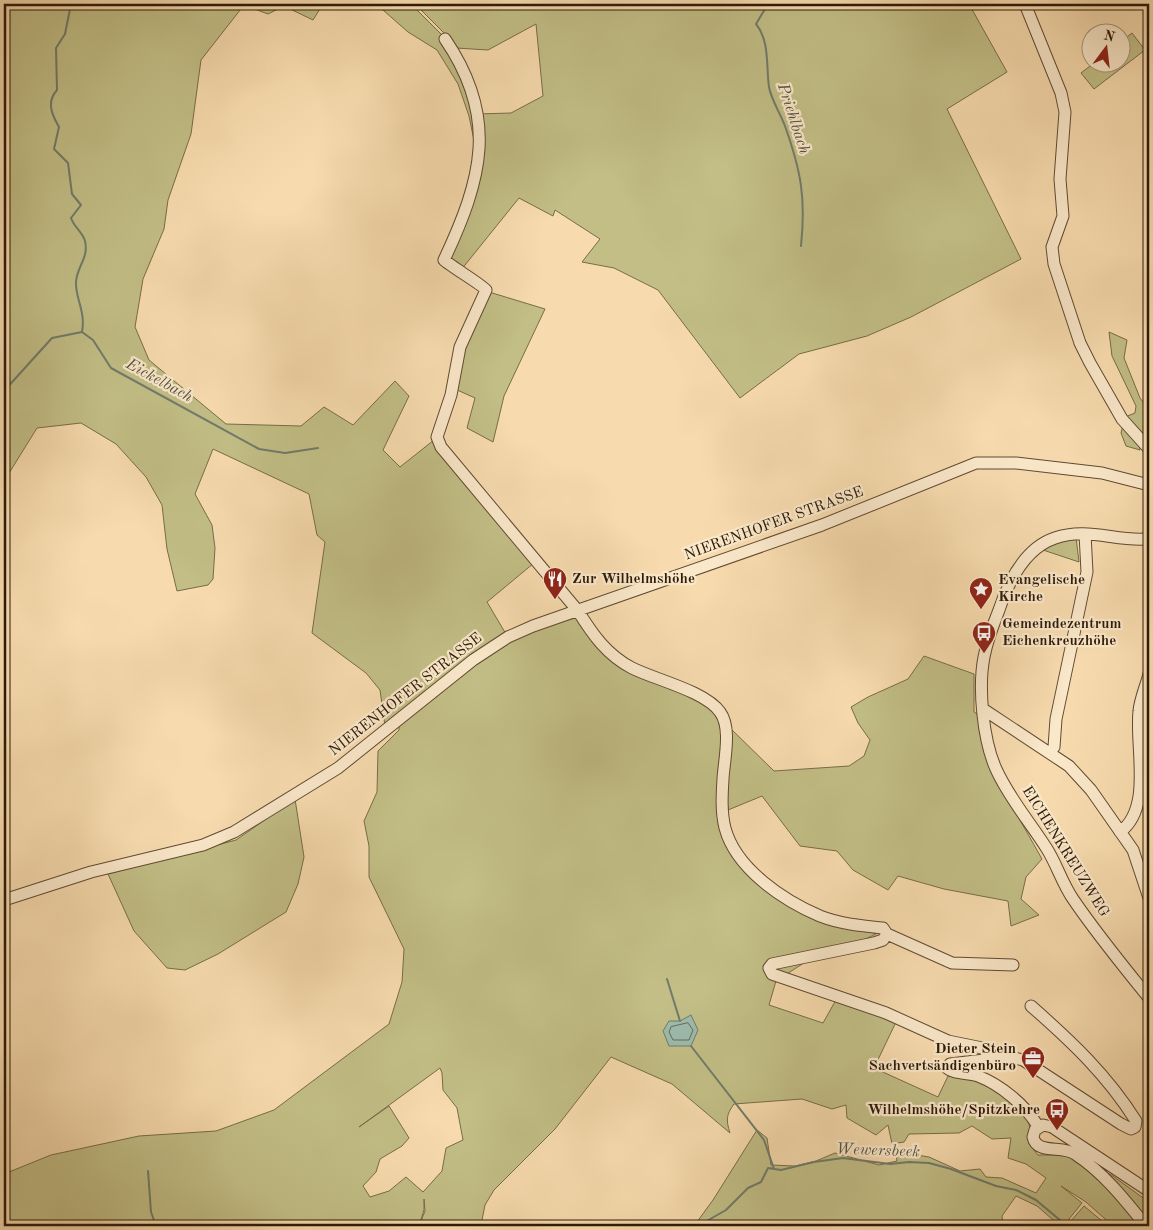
<svg xmlns="http://www.w3.org/2000/svg" width="1153" height="1230" font-family="'Old Standard TT',serif">
<style>
.green{fill:#c2be86;stroke:#786c48;fill-rule:evenodd}
.water{fill:#9dbbac;stroke:#707b6b}
.lines{fill:none;stroke-linecap:round;stroke-linejoin:round}
.shore{stroke:#656a5a;stroke-width:1}
.stream{stroke:#707b6b;stroke-width:2}
.minor-casing{stroke:#604a32;stroke-width:13}
.minor{stroke:#fae8ca;stroke-width:11}
.labels{text-anchor:middle;dominant-baseline:central;stroke-width:4.5;stroke-linejoin:round;paint-order:stroke}
.street-label{font-size:15px;fill:#2d1a09;stroke:#fae8ca}
.poi-label{font-size:15px;font-weight:bold;fill:#2d1a09;stroke:#fae8ca;text-anchor:start}
.water-label{font-size:16px;font-style:italic;fill:#545242;stroke:#fae8ca}
</style>
<rect width="100%" height="100%" fill="#f7dbae"/>
<filter id="stains"><feTurbulence type="fractalNoise" baseFrequency=".004" numOctaves="4"/><feColorMatrix values="0 0 0 0 .2 0 0 0 0 .09 0 0 0 0 .02 0 0 0 .5 -.17"/></filter>
<radialGradient id="worn" r=".72"><stop offset=".6" stop-color="#630" stop-opacity="0"/><stop offset="1" stop-color="#630" stop-opacity=".3"/></radialGradient>
<path class="green" d="M 4,4 L 323,4 L 313,20 L 284,6 L 268,14 L 244,5 L 201,60 L 191,134 L 168,200 L 164,229 L 143,279 L 135,327 L 149,360 L 226,424 L 301,426 L 324,407 L 353,425 L 395,381 L 409,396 L 383,450 L 400,467 L 434,440 L 534,563 L 487,602 L 506,634 L 385,726 L 380,690 L 366,673 L 312,633 L 325,542 L 317,535 L 309,494 L 213,449 L 195,494 L 212,525 L 215,548 L 213,579 L 208,585 L 177,591 L 167,549 L 162,505 L 146,477 L 116,444 L 81,423 L 37,428 L 6,478 L 4,487 Z
M 369,4 L 411,4 L 444,37 L 448,37 L 415,4 L 969,4 L 1007,72 L 947,109 L 1021,259 L 911,317 L 867,336 L 799,354 L 740,398 L 658,290 L 614,268 L 582,262 L 600,239 L 555,210 L 553,216 L 519,198 L 461,270 L 449,256 L 476,150 L 469,116 L 458,84 L 437,50 L 408,32 L 383,10 ZM 536,24 L 543,96 L 511,113 L 477,114 L 456,48 L 488,50 Z
M 1132,33 L 1145,50 L 1094,89 L 1081,73 L 1094,63 L 1120,62 L 1121,42 Z
M 489,292 L 545,309 L 504,396 L 493,442 L 467,428 L 475,398 L 455,389 L 460,360 Z
M 1109,332 L 1127,340 L 1124,358 L 1140,398 L 1149,410 L 1149,435 L 1137,431 L 1140,450 L 1126,446 L 1121,433 L 1125,417 L 1135,413 L 1136,406 L 1112,356 Z
M 1076,537 L 1079,562 L 1043,550 L 1056,541 Z
M 575,618 C 588,625 594,645 608,655 C 636,677 674,687 706,701 C 718,710 722,717 725,731 L 728,733 L 728,726 L 774,771 L 849,766 L 864,756 L 870,740 L 858,723 L 851,707 L 868,697 L 908,679 L 924,656 L 974,674 L 974,712 L 982,717 L 984,740 L 994,774 L 1042,859 L 1026,877 L 1021,899 L 1039,915 L 1011,926 L 1008,901 L 944,889 L 898,876 L 888,890 L 853,870 L 837,851 L 800,846 L 762,796 L 728,810 L 725,780 L 726,756 L 724,756 C 722,775 718,797 719,817 C 723,862 782,906 821,919 C 840,925 858,926 876,934 L 859,942 L 812,951 L 810,959 L 776,981 L 769,1005 L 823,1023 L 837,998 L 896,1022 L 874,1068 L 938,1097 L 948,1076 L 973,1080 L 996,1090 L 1026,1118 L 1032,1131 L 1029,1144 L 1038,1155 L 1066,1155 L 1096,1175 L 1110,1174 L 1149,1202 L 1149,1226 L 1113,1226 L 1086,1202 L 1061,1186 L 1082,1203 L 1069,1219 L 1070,1222 L 1084,1206 L 1108,1226 L 1060,1226 L 1037,1206 L 1016,1196 L 1002,1216 L 1003,1226 L 694,1226 L 713,1200 L 757,1130 L 767,1138 L 771,1165 L 795,1166 L 816,1161 L 835,1153 L 879,1165 L 897,1161 L 896,1155 L 911,1154 L 929,1157 L 960,1171 L 980,1169 L 986,1177 L 1002,1178 L 1036,1193 L 1046,1178 L 1026,1164 L 1008,1158 L 1011,1138 L 992,1139 L 972,1126 L 959,1133 L 909,1134 L 904,1142 L 892,1144 L 888,1125 L 876,1135 L 847,1118 L 846,1105 L 832,1109 L 802,1099 L 734,1104 C 726,1115 726,1120 730,1133 L 672,1084 L 611,1057 L 555,1129 L 494,1190 L 485,1205 L 482,1220 L 484,1226 L 419,1226 L 425,1211 L 424,1199 L 424,1210 L 419,1226 L 208,1226 L 204,1224 L 206,1226 L 4,1226 L 4,1174 L 51,1155 L 139,1136 L 216,1131 L 274,1110 L 389,1024 L 402,982 L 404,949 L 369,877 L 369,846 L 364,821 L 377,792 L 378,751 L 399,730 L 399,723 C 438,692 478,652 523,631 C 540,624 558,623 575,618 ZM 440,1068 L 442,1073 L 443,1090 L 457,1108 L 463,1140 L 446,1148 L 442,1171 L 423,1192 L 406,1177 L 389,1191 L 370,1197 L 363,1186 L 376,1172 L 380,1159 L 402,1146 L 409,1138 L 389,1106 L 359,1127 Z
M 295,799 L 304,857 L 298,884 L 286,912 L 218,954 L 185,970 L 167,968 L 134,931 L 108,874 L 236,840 Z"/>
<path class="water" d="M 691,1015 L 698,1030 L 691,1046 L 669,1046 L 663,1031 L 669,1021 L 680,1021 Z"/>
<g class="lines">
<path class="shore" d="M 688,1023 L 693,1030 L 689,1040 L 673,1040 L 669,1032 L 671,1027 Z"/>
<path class="stream" d="M 71,4 L 65,34 L 56,48 L 57,90 C 46,102 52,115 59,127 L 54,149 L 68,163 L 72,194 L 81,205 L 71,218 C 74,227 83,233 85,241 C 89,258 77,266 76,282 C 75,297 86,312 82,332 L 93,340 L 111,368 L 259,449 L 285,453 L 318,448
M 768,4 L 756,24 C 770,41 766,67 769,87 C 771,99 780,113 785,126 C 801,171 806,198 801,246
M 4,391 L 52,338 L 82,332
M 667,979 L 680,1021
M 691,1046 L 764,1140 L 774,1169
M 148,1171 L 151,1212 L 156,1226
M 698,1226 L 726,1210 L 748,1188 L 761,1182 L 768,1168 L 781,1170 L 814,1162 L 843,1158 L 890,1164 L 909,1162 L 929,1163 L 951,1169 L 996,1186 L 1016,1190 L 1036,1200 L 1067,1226"/>
<g class="minor-casing">
<path id="minor" d="M 1025,4 L 1061,93 L 1065,112 L 1060,179 L 1063,216 L 1052,247 L 1054,264 L 1080,343 L 1090,363 L 1122,419 L 1149,449
M 445,39 C 499,118 482,179 444,260 C 452,267 484,286 486,290 L 460,347 L 451,395 L 437,437 L 441,447 L 578,611 C 593,635 607,655 632,668 C 656,680 705,691 720,712 C 732,728 724,760 723,779 C 722,795 721,812 725,828 C 736,869 783,900 820,916 C 840,924 862,926 883,928 L 887,934 L 883,940 L 874,943 L 772,964 L 769,968 L 772,974 L 886,1013 L 948,1041 L 1007,1053 L 1010,1057 L 1007,1060 L 993,1059 L 950,1064 L 947,1068 C 955,1075 968,1072 978,1076 C 1001,1085 1025,1105 1038,1126
M 1145,539 C 1115,541 1086,527 1055,538 C 1025,548 1008,583 999,610 C 993,625 987,641 984,657 C 978,688 983,740 996,769 C 1009,798 1030,822 1047,849 C 1057,865 1062,883 1073,899 C 1096,933 1123,966 1149,998
M 983,709 L 1069,766 L 1091,790 L 1133,850 L 1149,898
M 1050,753 L 1054,747 L 1056,719 L 1087,572 L 1085,534
M 1120,832 C 1153,808 1135,748 1139,711 C 1140,699 1146,686 1149,674
M 4,900 L 91,872 L 203,845 L 234,832 L 338,768 L 473,660 L 508,637 L 533,626 L 822,525 L 976,463 L 1016,463 L 1102,473 L 1149,485
M 887,934 L 952,963 L 1013,965
M 1010,1057 L 1023,1060 L 1121,1124 L 1131,1129 L 1135,1127 L 1136,1121 C 1107,1075 1072,1042 1031,1006
M 1146,1226 C 1125,1200 1104,1173 1075,1154 C 1062,1145 1037,1155 1033,1137 L 1035,1130 L 1043,1125 L 1052,1127 L 1149,1191"/>
</g>
<use href="#minor" class="minor"/>
</g>
<defs>
<g id="restaurant-pin" transform="scale(1.25)"><path d="M0 17L-7.5 6A9.5 9.5 0 1 1 7.5 6Z" fill="#8f2418" stroke="#fae8ca"/><path d="M-5-6h1v4h1v-4h1v4h1v-4h1v5L-1.5 .5V6h-2V.5L-5-1ZM5-6V6H3V1.5H1.5Q1.5-4 5-6Z" fill="#fff"/></g>
<g id="sight-pin" transform="scale(1.25)"><path d="M0 17L-7.5 6A9.5 9.5 0 1 1 7.5 6Z" fill="#8f2418" stroke="#fae8ca"/><path d="M0-6L1.8-2.2L6-1.7L2.9 1.2L3.7 5.4L0 3.3L-3.7 5.4L-2.9 1.2L-6-1.7L-1.8-2.2Z" fill="#fff"/></g>
<g id="bus-pin" transform="scale(1.25)"><path d="M0 17L-7.5 6A9.5 9.5 0 1 1 7.5 6Z" fill="#8f2418" stroke="#fae8ca"/><path d="M-5-6H5V4H4V6H2V4H-2V6H-4V4H-5ZM-3.5-4V0h7V-4ZM-3.5 1.2v1.5H-2V1.2ZM2 1.2v1.5H3.5V1.2Z" fill="#fff"/></g>
<g id="office-pin" transform="scale(1.25)"><path d="M0 17L-7.5 6A9.5 9.5 0 1 1 7.5 6Z" fill="#8f2418" stroke="#fae8ca"/><path d="M-6-3h4V-5.5h4V-3h4V5H-6ZM-1-4.5V-3h2v-1.5ZM-6 0V1H6V0Z" fill="#fff"/></g>
</defs>
<g fill-rule="evenodd">
<use href="#restaurant-pin" x="555" y="579"/>
<use href="#sight-pin" x="981" y="589"/>
<use href="#bus-pin" x="984" y="633"/>
<use href="#office-pin" x="1033" y="1058"/>
<use href="#bus-pin" x="1057" y="1110"/>
</g>
<g class="labels">
<g class="street-label">
<text transform="translate(774 524) rotate(-20)">NIERENHOFER STRASSE</text>
<text transform="translate(406 695) rotate(-38)">NIERENHOFER STRASSE</text>
<text transform="translate(1065 852) rotate(58)">EICHENKREUZWEG</text>
</g>
<g class="poi-label">
<text x="572" y="579">Zur Wilhelmshöhe</text>
<text x="998" y="580">Evangelische<tspan x="998" dy="17">Kirche</tspan></text>
<text x="1002" y="624">Gemeindezentrum<tspan x="1002" dy="17">Eichenkreuzhöhe</tspan></text>
<text x="1016" y="1049" text-anchor="end">Dieter Stein<tspan x="1016" dy="17">Sachvertsändigenbüro</tspan></text>
<text x="1040" y="1110" text-anchor="end">Wilhelmshöhe/Spitzkehre</text>
</g>
<g class="water-label">
<text transform="translate(793 119) rotate(72)">Priehlbach</text>
<text transform="translate(159 381) rotate(29)">Eickelbach</text>
<text transform="translate(878 1151) rotate(2)">Wewersbeek</text>
</g>
</g>
<rect width="1153" height="1230" fill="none" stroke="#f7dbae" stroke-width="20"/>
<rect x="5" y="5" width="1143" height="1220" fill="none" stroke="#2d1a09" stroke-width="2.5"/>
<rect x="10" y="10" width="1133" height="1210" fill="none" stroke="#2d1a09"/>
<g transform="translate(1106 48) rotate(15)"><circle r="24" fill="#fae8ca" stroke="#a8967d"/>
<path d="M0-4L9 19L0 12L-9 19Z" fill="#8f2418"/>
<text y="-8" font-size="14" font-weight="bold" text-anchor="middle" fill="#2d1a09">N</text>
</g>
<rect width="100%" height="100%" filter="url(#stains)"/>
<rect width="100%" height="100%" fill="url(#worn)"/>
</svg>
